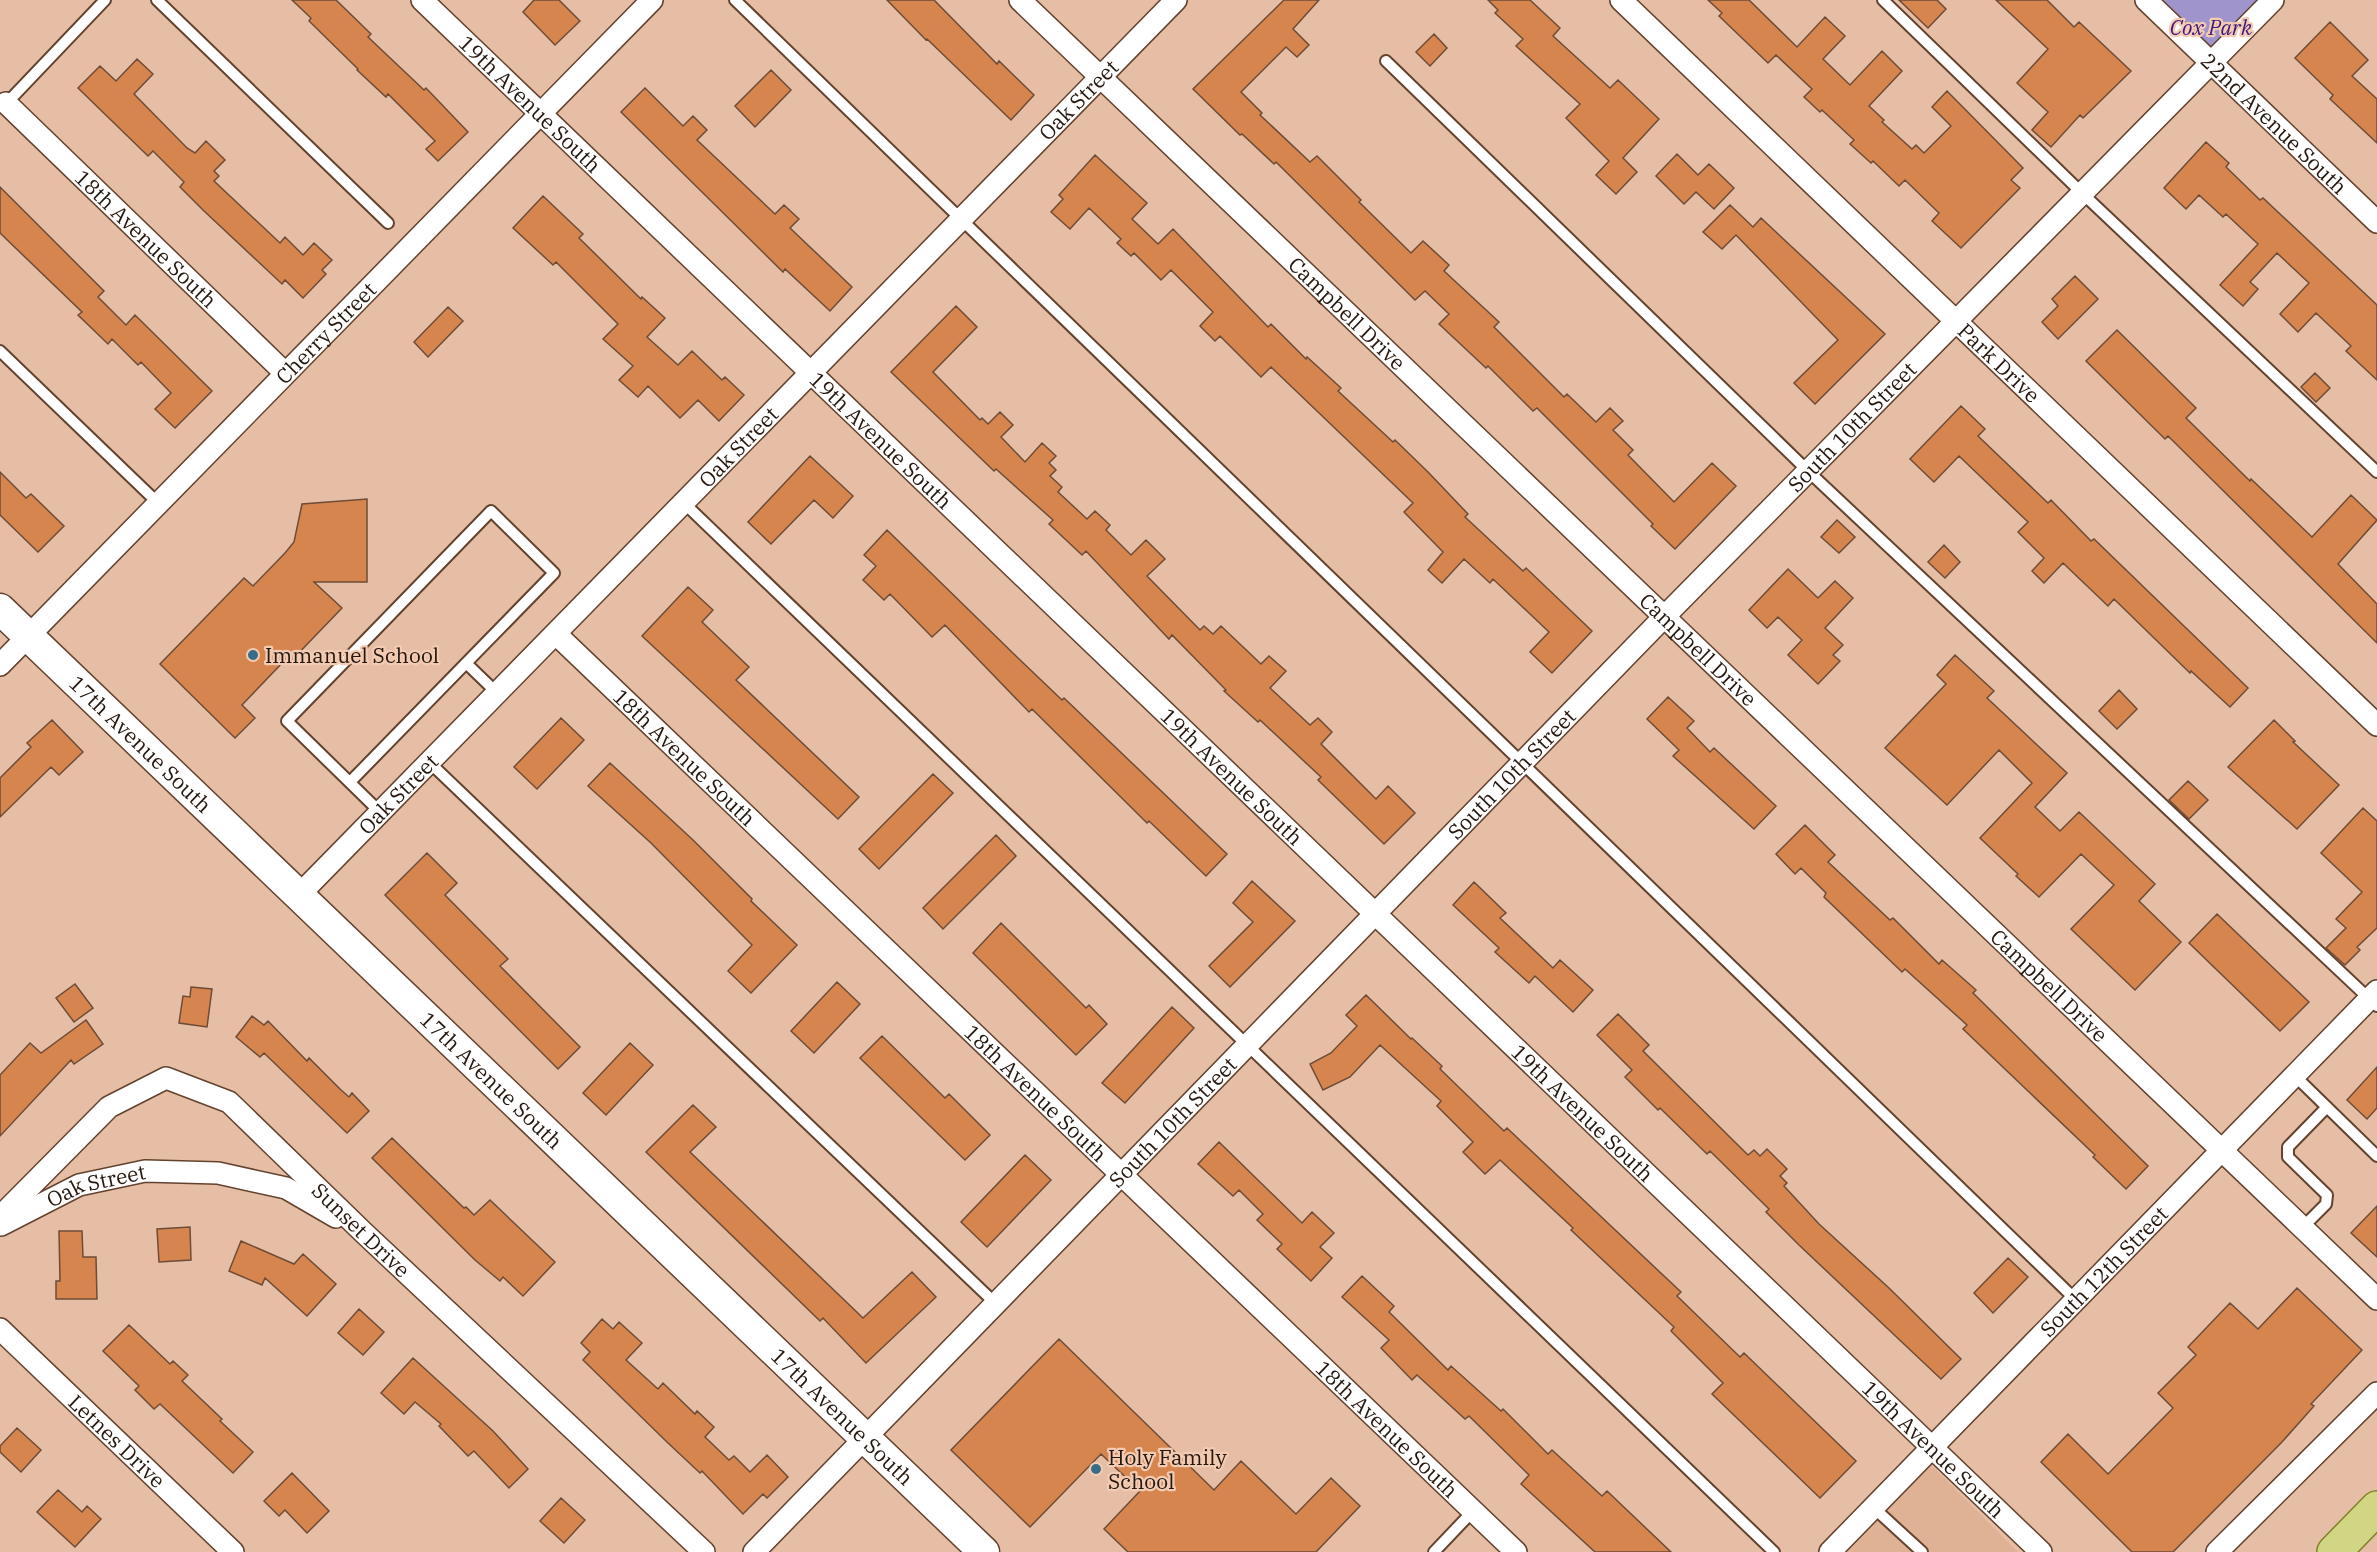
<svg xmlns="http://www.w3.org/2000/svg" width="2377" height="1552" font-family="'IBM Plex Serif',serif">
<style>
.built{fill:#dfb296}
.green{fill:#9f95cc}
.building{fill:#d6854f;stroke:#6e4c37;stroke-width:1.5}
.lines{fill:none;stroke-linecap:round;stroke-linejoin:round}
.lane-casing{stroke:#63422e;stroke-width:14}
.street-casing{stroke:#63422e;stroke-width:24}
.secondary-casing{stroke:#63422e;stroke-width:33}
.primary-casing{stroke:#818127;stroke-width:36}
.lane{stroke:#fff;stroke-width:10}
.street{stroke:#fff;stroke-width:21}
.secondary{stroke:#fff;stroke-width:30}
.primary{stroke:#d1d685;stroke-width:33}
.poi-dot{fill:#376d88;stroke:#f3cbb3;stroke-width:2}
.labels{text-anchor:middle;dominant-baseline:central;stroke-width:4.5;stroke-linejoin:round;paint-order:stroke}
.park-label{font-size:21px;font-style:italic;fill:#3c197b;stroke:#f3cbb3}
.street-label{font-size:21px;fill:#25170e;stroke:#f3cbb3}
.poi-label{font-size:21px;fill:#25170e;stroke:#f3cbb3;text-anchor:start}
</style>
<rect width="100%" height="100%" fill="#e6bea6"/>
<path class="built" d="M 1931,1465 L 2018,1552 L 1847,1552 Z"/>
<path class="green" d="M 2146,0 L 2274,0 L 2212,63 Z"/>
<path class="building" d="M 292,0 L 336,0 L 371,34 L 368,37 L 424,90 L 426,88 L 468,132 L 438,161 L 426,149 L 435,141 L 388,94 L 386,97 L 357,70 L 358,69 L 309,21 L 311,18 Z
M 534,0 L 559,0 L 580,21 L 555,45 L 523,12 Z
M 887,0 L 934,0 L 997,64 L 999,61 L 1034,95 L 1011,120 L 927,39 L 926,40 Z
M 1284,0 L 1319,0 L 1293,29 L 1309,45 L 1297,57 L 1286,47 L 1241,92 L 1262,113 L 1260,115 L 1310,162 L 1317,156 L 1361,200 L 1359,202 L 1411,253 L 1423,241 L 1449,265 L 1444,271 L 1499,322 L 1494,327 L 1564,397 L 1567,394 L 1596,422 L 1610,408 L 1623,421 L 1613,430 L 1633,450 L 1628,455 L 1674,502 L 1712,463 L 1736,486 L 1675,549 L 1651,526 L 1653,524 L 1537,408 L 1533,411 L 1488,366 L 1486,368 L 1439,324 L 1449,314 L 1425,291 L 1415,300 L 1276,162 L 1274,164 L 1242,134 L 1240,135 L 1193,89 Z
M 1488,0 L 1530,0 L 1560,28 L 1553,36 L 1610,88 L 1618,80 L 1659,119 L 1623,158 L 1637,172 L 1616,194 L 1596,175 L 1609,161 L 1566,118 L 1580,104 L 1516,46 L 1523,39 L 1495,13 L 1498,10 Z
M 1708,0 L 1749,0 L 1797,47 L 1825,17 L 1845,36 L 1823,59 L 1850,85 L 1882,51 L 1902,71 L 1869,106 L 1884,120 L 1882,122 L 1912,149 L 1916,145 L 1924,153 L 1951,126 L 1932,107 L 1947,91 L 2023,168 L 2011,180 L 2020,188 L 1961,248 L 1932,221 L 1939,213 L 1905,180 L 1899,186 L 1873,161 L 1871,163 L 1850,144 L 1854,140 L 1822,110 L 1820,112 L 1804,97 L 1812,89 L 1776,55 L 1768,63 L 1719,16 L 1722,13 Z
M 1899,0 L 1937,0 L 1946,9 L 1928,28 Z
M 1996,0 L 2047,0 L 2074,27 L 2079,22 L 2131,71 L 2083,118 L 2080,115 L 2051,147 L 2032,130 L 2048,112 L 2017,83 L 2048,49 Z
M 2330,22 L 2368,60 L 2352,76 L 2377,99 L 2377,143 L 2330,99 L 2333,95 L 2295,58 Z
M 1434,34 L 1447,48 L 1430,66 L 1416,52 Z
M 137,59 L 153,74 L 134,94 L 187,148 L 195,153 L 206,141 L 225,160 L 214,171 L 219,176 L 214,181 L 280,243 L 285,237 L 303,255 L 314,243 L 332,260 L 322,270 L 326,274 L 303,298 L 285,280 L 282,284 L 204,211 L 180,187 L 184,182 L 153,151 L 148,156 L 78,88 L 100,66 L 116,81 Z
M 771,70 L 791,90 L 755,127 L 735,106 Z
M 645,88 L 683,126 L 693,116 L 707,130 L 697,140 L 775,214 L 784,205 L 799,219 L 790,228 L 852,287 L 830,311 L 785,269 L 783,272 L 621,112 Z
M 2206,142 L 2229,163 L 2226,167 L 2260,200 L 2263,198 L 2377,305 L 2377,380 L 2346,351 L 2351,346 L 2316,313 L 2298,332 L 2280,314 L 2309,283 L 2277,253 L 2250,282 L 2258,289 L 2243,306 L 2220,285 L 2258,244 L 2226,214 L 2223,217 L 2199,195 L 2186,209 L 2164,188 Z
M 1677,154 L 1698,175 L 1709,164 L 1734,188 L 1714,209 L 1696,192 L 1684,204 L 1656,176 Z
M 1095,155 L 1147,203 L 1132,219 L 1158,244 L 1173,229 L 1268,327 L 1271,324 L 1306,359 L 1307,357 L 1341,388 L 1338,391 L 1393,442 L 1395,440 L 1428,472 L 1468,514 L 1465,517 L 1523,571 L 1526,568 L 1592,631 L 1552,673 L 1530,652 L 1549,632 L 1493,579 L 1490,583 L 1464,559 L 1442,583 L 1428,570 L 1443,552 L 1404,512 L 1413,503 L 1271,367 L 1261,377 L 1220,336 L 1215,341 L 1200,326 L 1213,312 L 1171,270 L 1161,280 L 1134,253 L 1131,256 L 1117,243 L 1121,239 L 1089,208 L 1070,229 L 1051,212 L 1063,199 L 1059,195 Z
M 0,187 L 104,291 L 98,297 L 126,325 L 135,315 L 212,391 L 175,428 L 155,409 L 171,393 L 141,362 L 138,365 L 112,339 L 108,344 L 78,315 L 82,312 L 0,233 Z
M 543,196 L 583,234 L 579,238 L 641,299 L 642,297 L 665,318 L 647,337 L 678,365 L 692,351 L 722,380 L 725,377 L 744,395 L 719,421 L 698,400 L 680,418 L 648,386 L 638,397 L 619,380 L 633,366 L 603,339 L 618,324 L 556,262 L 553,265 L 513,228 Z
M 1730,205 L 1753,227 L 1761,218 L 1885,334 L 1815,404 L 1794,383 L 1838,340 L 1736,235 L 1722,249 L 1703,232 Z
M 2075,276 L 2098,299 L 2058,339 L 2042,322 L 2058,306 L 2052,299 Z
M 956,306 L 977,327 L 933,372 L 980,420 L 982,418 L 988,424 L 1000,412 L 1013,425 L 1001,437 L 1025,462 L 1042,443 L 1056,456 L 1049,463 L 1056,470 L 1050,476 L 1062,487 L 1058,492 L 1087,519 L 1095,511 L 1110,525 L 1106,530 L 1131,555 L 1146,540 L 1165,559 L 1147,576 L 1200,630 L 1204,626 L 1213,634 L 1221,626 L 1261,664 L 1269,656 L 1286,671 L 1270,688 L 1310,725 L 1318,718 L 1332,732 L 1321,744 L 1376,799 L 1388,786 L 1415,813 L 1384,844 L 1318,780 L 1321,777 L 1260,720 L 1258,722 L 1224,691 L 1226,690 L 1172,635 L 1169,639 L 1086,551 L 1082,555 L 1049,524 L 1053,520 L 996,469 L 994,471 L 891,372 Z
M 448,307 L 463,321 L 428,357 L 414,342 Z
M 2117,330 L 2196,408 L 2186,418 L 2250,481 L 2251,479 L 2312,537 L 2351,495 L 2377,520 L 2338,564 L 2377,604 L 2377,643 L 2168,436 L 2165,439 L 2086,361 Z
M 2315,373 L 2330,388 L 2316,402 L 2301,387 Z
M 1961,406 L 1985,429 L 1978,436 L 2048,503 L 2051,500 L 2091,541 L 2094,539 L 2248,688 L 2230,707 L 2191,671 L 2190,673 L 2114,599 L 2108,606 L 2063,563 L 2044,583 L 2032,571 L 2044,558 L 2018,532 L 2028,522 L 1959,456 L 1934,482 L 1910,459 Z
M 810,456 L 853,496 L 833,518 L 814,500 L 771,544 L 748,522 Z
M 0,472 L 26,498 L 31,494 L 64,526 L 38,552 L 0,515 Z
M 367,499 L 367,582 L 314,582 L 342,608 L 290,662 L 286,659 L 242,705 L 255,718 L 235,738 L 160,664 L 244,578 L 253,586 L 285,553 L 294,542 L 302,504 Z
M 1837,520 L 1855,537 L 1839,553 L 1821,537 Z
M 887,530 L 1018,658 L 1062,700 L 1064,698 L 1227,854 L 1206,876 L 1149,821 L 1147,823 L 1032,709 L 1029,712 L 945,625 L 932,637 L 890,594 L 884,600 L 863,580 L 876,566 L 864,555 Z
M 1944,545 L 1960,562 L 1945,578 L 1928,562 Z
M 1788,569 L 1818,598 L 1835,581 L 1853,598 L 1825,628 L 1843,645 L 1833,655 L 1840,661 L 1818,684 L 1788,655 L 1802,640 L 1778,617 L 1767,628 L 1749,610 Z
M 688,587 L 713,610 L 702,622 L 749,667 L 736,680 L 859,797 L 838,819 L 642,636 Z
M 1955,655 L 1994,691 L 1987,698 L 2067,773 L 2035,807 L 2060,831 L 2079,812 L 2155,884 L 2139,901 L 2181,942 L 2135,990 L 2071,929 L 2114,885 L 2081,854 L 2039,897 L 2016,876 L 2018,874 L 1980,838 L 2032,783 L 1999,750 L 1947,805 L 1885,748 L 1946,684 L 1937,675 Z
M 2119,690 L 2137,709 L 2117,729 L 2099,711 Z
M 1668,697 L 1694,721 L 1687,728 L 1710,752 L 1714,748 L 1776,806 L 1754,829 L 1673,756 L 1679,750 L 1647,719 Z
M 561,718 L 584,740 L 537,789 L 514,767 Z
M 52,720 L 83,752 L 59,775 L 51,767 L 0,817 L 0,778 L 31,747 L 27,743 Z
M 2274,720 L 2295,741 L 2293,742 L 2339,785 L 2297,829 L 2228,767 Z
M 610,763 L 693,840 L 752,899 L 751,901 L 797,945 L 751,993 L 728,971 L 752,945 L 651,843 L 588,786 Z
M 933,774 L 953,793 L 879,869 L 859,849 Z
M 2188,781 L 2208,800 L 2189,819 L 2169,800 Z
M 2363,808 L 2377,821 L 2377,928 L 2357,947 L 2360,950 L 2345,965 L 2326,948 L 2346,928 L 2336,919 L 2362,892 L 2321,853 Z
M 1805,825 L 1835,855 L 1828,862 L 1890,920 L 1893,918 L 1939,964 L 1942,960 L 1976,990 L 1973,993 L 2148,1166 L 2126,1189 L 2093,1157 L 2095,1155 L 1963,1029 L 1967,1025 L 1905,969 L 1902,972 L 1824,897 L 1826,893 L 1801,868 L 1795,874 L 1776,854 Z
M 996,835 L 1016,856 L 943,929 L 923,908 Z
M 427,853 L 457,883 L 445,895 L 508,959 L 500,966 L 580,1047 L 558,1069 L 385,895 Z
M 1252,881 L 1295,921 L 1230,987 L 1209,966 L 1253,922 L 1233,903 Z
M 1474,882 L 1506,913 L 1500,918 L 1553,968 L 1560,960 L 1593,990 L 1573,1012 L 1535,976 L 1529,983 L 1495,952 L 1499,948 L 1453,905 Z
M 2217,914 L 2309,1002 L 2280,1031 L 2189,943 Z
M 1001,923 L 1086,1008 L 1089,1005 L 1107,1024 L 1076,1055 L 973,953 Z
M 837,982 L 860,1004 L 814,1053 L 791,1031 Z
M 75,984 L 93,1008 L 74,1022 L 56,998 Z
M 191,987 L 212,989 L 207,1027 L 179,1023 L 183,996 L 190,997 Z
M 1366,995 L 1411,1039 L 1412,1038 L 1442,1066 L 1440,1069 L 1504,1131 L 1507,1128 L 1681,1292 L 1677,1296 L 1740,1357 L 1744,1353 L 1856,1461 L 1820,1498 L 1712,1394 L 1723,1383 L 1671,1331 L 1674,1327 L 1571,1230 L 1573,1228 L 1500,1160 L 1485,1174 L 1463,1152 L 1473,1142 L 1437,1106 L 1441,1101 L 1380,1045 L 1350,1077 L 1323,1090 L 1310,1064 L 1331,1053 L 1357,1026 L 1346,1015 Z
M 1172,1007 L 1194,1028 L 1125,1103 L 1102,1083 Z
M 1618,1014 L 1649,1045 L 1643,1051 L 1748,1155 L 1754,1150 L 1760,1156 L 1767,1149 L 1787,1169 L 1780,1176 L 1787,1183 L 1784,1186 L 1819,1224 L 1889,1288 L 1961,1359 L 1941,1379 L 1799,1245 L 1766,1212 L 1769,1209 L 1710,1151 L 1707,1154 L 1660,1108 L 1658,1110 L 1625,1077 L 1632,1070 L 1597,1035 Z
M 252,1016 L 264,1025 L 268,1021 L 307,1061 L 309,1058 L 340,1089 L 349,1097 L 352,1093 L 369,1111 L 347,1133 L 264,1053 L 260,1057 L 236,1037 Z
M 86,1020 L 103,1044 L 74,1064 L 71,1060 L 0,1136 L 0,1075 L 30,1043 L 41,1053 Z
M 882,1036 L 945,1098 L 949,1094 L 990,1135 L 965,1160 L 860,1058 Z
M 630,1043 L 653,1065 L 606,1115 L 583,1093 Z
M 2377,1067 L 2377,1108 L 2367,1119 L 2347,1100 Z
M 693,1105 L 716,1127 L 690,1152 L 863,1318 L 912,1272 L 936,1297 L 866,1363 L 823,1318 L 820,1321 L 646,1152 Z
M 392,1138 L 464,1208 L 466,1207 L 474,1215 L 490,1200 L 555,1262 L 523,1296 L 503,1277 L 500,1281 L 475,1260 L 372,1158 Z
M 1219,1142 L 1302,1223 L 1312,1212 L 1334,1233 L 1320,1247 L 1332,1258 L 1311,1281 L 1277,1249 L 1282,1244 L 1257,1220 L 1263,1214 L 1239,1190 L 1233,1196 L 1198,1164 Z
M 1025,1155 L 1051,1180 L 987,1247 L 961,1222 Z
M 2377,1206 L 2377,1257 L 2351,1233 Z
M 190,1227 L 191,1260 L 159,1262 L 157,1229 Z
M 59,1231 L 82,1231 L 83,1257 L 96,1257 L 97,1299 L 56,1299 L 56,1281 L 60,1281 Z
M 241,1241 L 294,1264 L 303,1254 L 336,1284 L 307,1316 L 265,1278 L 262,1285 L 229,1271 Z
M 2008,1258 L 2028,1277 L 1993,1313 L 1974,1293 Z
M 1362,1276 L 1394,1306 L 1389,1312 L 1448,1370 L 1451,1366 L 1501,1411 L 1503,1409 L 1548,1454 L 1552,1450 L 1602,1496 L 1607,1491 L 1671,1552 L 1595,1552 L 1521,1484 L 1529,1475 L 1469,1416 L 1465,1419 L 1417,1375 L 1412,1380 L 1381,1348 L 1389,1340 L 1342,1297 Z
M 2297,1288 L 2362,1350 L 2311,1404 L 2314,1406 L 2282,1442 L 2173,1552 L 2132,1552 L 2041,1462 L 2068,1434 L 2108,1474 L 2173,1408 L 2158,1393 L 2196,1355 L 2188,1347 L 2230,1303 L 2258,1329 Z
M 359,1309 L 384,1332 L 363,1355 L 338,1333 Z
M 602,1319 L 613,1329 L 619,1322 L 642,1343 L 626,1360 L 658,1389 L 663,1383 L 695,1414 L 697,1411 L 714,1427 L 705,1437 L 729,1460 L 734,1456 L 750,1472 L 767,1455 L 788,1477 L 767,1498 L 763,1494 L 743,1514 L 702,1471 L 700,1473 L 668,1443 L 583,1360 L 590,1352 L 581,1343 Z
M 129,1325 L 170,1364 L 173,1361 L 188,1375 L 182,1381 L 222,1419 L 220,1421 L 253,1452 L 233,1473 L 160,1404 L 154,1409 L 135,1390 L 139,1386 L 103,1351 Z
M 1059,1339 L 1214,1490 L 1241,1461 L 1296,1514 L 1331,1478 L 1360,1506 L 1316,1552 L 1128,1552 L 1104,1529 L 1140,1491 L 1101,1454 L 1030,1527 L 951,1450 Z
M 413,1358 L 493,1431 L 528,1469 L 509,1488 L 474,1451 L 468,1456 L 439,1426 L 441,1424 L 415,1402 L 404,1414 L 381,1393 Z
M 17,1428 L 41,1450 L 21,1472 L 0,1452 L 0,1446 Z
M 292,1473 L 329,1511 L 307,1533 L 285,1510 L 279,1516 L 264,1501 Z
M 58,1490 L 82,1512 L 87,1506 L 101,1519 L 75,1547 L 37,1512 Z
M 561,1498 L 585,1520 L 564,1543 L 540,1521 Z"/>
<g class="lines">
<g class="lane-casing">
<path id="lane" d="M 157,0 L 388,223
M 735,0 L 2076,1300
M 1883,0 L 2083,194 L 2377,472
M 1386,61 L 1808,471 L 2377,1006
M 4,106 L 105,0
M 0,351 L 158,503
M 684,503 L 1774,1552
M 466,663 L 497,693
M 429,762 L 995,1303
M 350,782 L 554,573 L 491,511 L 287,721 L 380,812
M 2294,1075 L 2377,1156
M 2302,1228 L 2326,1204 L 2327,1195 L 2288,1157 L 2288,1147 L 2327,1107
M 1874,1508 L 1922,1552
M 1434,1552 L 1473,1511"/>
</g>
<g class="street-casing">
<g id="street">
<path id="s1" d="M 422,0 L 2041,1552"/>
<path id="s2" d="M 1020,0 L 2377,1299"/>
<path id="s3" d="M 1621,0 L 2377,725"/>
<path id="s4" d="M 2146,0 L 2377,222"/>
<path id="s5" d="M 6,103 L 285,373"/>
<path id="s6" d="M 556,634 L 1516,1552"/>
<path id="s7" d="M 0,665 L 652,0"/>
<path id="s8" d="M 300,894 L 1176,0"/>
<path id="s9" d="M 0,1217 L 109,1107 L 166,1078 L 229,1102 L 364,1233 L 704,1552"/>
<path id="s10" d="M 1,1225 L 79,1185 L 145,1171 L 218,1173 L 286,1188 L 336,1217"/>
<path id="s11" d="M 0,1329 L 233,1552"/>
<path id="s12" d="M 754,1552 L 1663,618 L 2273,0"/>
<path id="s13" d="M 1830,1552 L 2377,991"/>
<path d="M 2217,1552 L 2377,1393"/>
</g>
</g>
<g class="secondary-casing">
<g id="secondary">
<path id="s14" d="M 0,609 L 984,1552"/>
</g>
</g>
<g class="primary-casing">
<path id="primary" d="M 2334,1552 L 2377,1508"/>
</g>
<use href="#lane" class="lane"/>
<use href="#street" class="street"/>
<use href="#secondary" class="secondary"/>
<use href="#primary" class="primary"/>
</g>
<g class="poi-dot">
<circle cx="253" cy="655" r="6"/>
<circle cx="1096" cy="1469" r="6"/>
</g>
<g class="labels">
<g class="park-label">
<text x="2211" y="27">Cox Park</text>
</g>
<g class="street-label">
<text stroke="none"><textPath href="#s8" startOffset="1112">Oak Street</textPath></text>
<text stroke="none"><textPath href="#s1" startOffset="150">19th Avenue South</textPath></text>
<text stroke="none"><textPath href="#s4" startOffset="178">22nd Avenue South</textPath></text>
<text stroke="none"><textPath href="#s5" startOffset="195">18th Avenue South</textPath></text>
<text stroke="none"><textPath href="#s2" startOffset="453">Campbell Drive</textPath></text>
<text stroke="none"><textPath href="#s7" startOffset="465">Cherry Street</textPath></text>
<text stroke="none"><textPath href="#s3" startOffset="524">Park Drive</textPath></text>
<text stroke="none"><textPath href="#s12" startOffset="1572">South 10th Street</textPath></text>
<text stroke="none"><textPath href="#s1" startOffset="636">19th Avenue South</textPath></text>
<text stroke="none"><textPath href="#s8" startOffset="626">Oak Street</textPath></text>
<text stroke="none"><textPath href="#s2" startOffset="939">Campbell Drive</textPath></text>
<text stroke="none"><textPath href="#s14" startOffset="195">17th Avenue South</textPath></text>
<text stroke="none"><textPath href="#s6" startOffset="178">18th Avenue South</textPath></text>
<text stroke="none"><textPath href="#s12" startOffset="1086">South 10th Street</textPath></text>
<text stroke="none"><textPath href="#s1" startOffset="1122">19th Avenue South</textPath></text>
<text stroke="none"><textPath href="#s8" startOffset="140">Oak Street</textPath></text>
<text stroke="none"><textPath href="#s2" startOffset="1425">Campbell Drive</textPath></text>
<text stroke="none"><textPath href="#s14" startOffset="681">17th Avenue South</textPath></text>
<text stroke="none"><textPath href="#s6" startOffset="664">18th Avenue South</textPath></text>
<text stroke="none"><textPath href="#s1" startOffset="1608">19th Avenue South</textPath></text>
<text stroke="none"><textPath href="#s12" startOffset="600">South 10th Street</textPath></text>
<text stroke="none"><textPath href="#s10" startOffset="104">Oak Street</textPath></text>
<text stroke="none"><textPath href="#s9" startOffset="470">Sunset Drive</textPath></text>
<text stroke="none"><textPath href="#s13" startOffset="392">South 12th Street</textPath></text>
<text stroke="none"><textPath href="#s14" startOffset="1167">17th Avenue South</textPath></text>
<text stroke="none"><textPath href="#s6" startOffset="1150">18th Avenue South</textPath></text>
<text stroke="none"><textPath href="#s11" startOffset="162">Letnes Drive</textPath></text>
<text stroke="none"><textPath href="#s1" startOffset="2094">19th Avenue South</textPath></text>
</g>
<g class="poi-label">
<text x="265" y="655">Immanuel School</text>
<text x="1108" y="1457">Holy Family<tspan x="1108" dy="24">School</tspan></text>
</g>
</g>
</svg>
